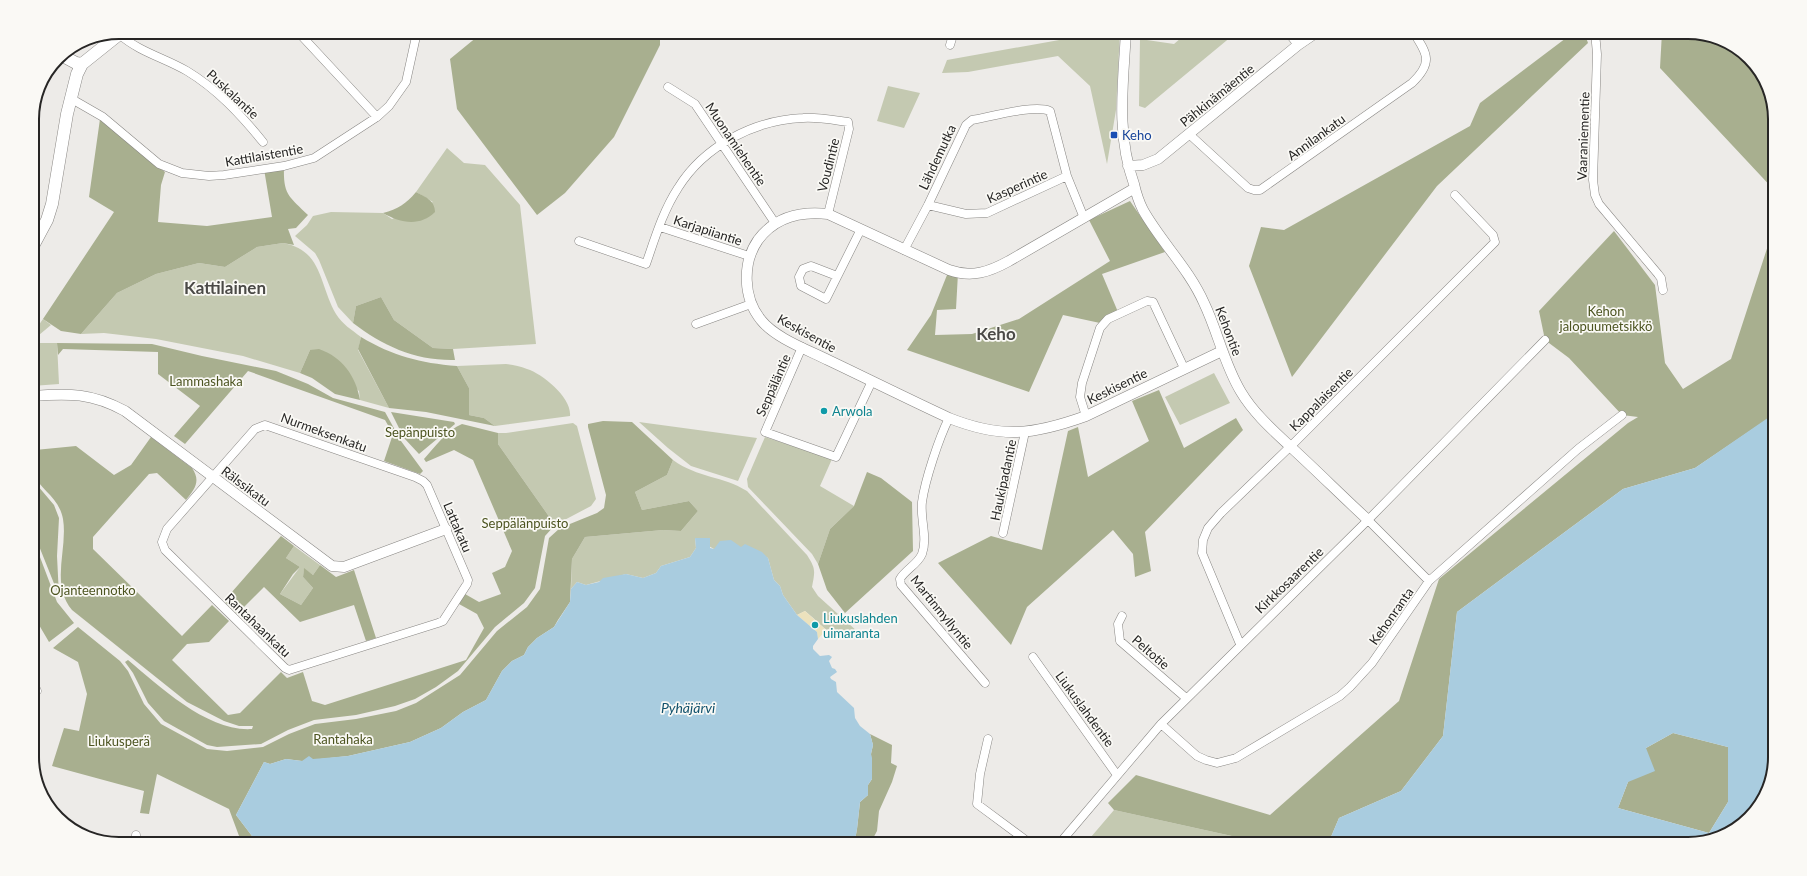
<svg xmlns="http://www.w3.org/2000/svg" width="1807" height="876" font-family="Lato,sans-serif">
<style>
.green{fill:#c4c9b1}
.forest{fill:#a8af8f}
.sand{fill:#ece2bd}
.water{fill:#a9ccdf;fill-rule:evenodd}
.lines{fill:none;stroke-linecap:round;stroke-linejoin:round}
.minor-casing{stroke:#888683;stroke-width:9}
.tertiary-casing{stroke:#888683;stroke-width:11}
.secondary-casing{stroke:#888683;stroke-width:13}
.minor{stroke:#fff;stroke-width:8}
.tertiary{stroke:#fff;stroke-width:10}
.secondary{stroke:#fff;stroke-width:12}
.transit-dot{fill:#1a4fb4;stroke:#faf9f5;stroke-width:1.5}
.culture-dot{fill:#0f9aa8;stroke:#faf9f5;stroke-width:1.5}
.labels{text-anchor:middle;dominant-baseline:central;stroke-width:3.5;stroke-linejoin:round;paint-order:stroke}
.street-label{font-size:13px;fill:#272625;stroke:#faf9f5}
.transit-label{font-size:13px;fill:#164399;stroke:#faf9f5;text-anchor:start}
.park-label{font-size:13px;fill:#4c5420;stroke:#faf9f5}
.culture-label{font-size:13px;fill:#0d838f;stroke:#faf9f5;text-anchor:start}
.water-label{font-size:14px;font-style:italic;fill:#12526d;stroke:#faf9f5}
.district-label{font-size:17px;font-weight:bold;fill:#4b4a47;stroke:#faf9f5}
.rim{fill:none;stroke:#272625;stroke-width:2}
</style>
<rect width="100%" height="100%" fill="#edebe8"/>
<path class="green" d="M 1081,32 L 1120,32 L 1116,110 L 1107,164 L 1090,86 L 1058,56 L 968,72 L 942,73 L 947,60 L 1076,37 Z
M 1188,32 L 1229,32 L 1232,36 L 1145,108 L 1139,106 L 1140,39 L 1174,44 Z
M 888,86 L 920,93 L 904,128 L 877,121 Z
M 447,148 L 464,163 L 485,165 L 520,205 L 536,344 L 453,349 L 433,348 L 394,320 L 381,297 L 356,306 L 353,323 L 338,307 L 319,260 L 315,253 L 295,236 L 307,225 L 313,216 L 331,212 L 383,213 L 392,219 L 433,202 L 416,192 Z
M 283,243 C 323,250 319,285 336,314 C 342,324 352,330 361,337 L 358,350 L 389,408 L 360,400 L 359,391 L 310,350 L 300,373 L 243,356 L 156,339 L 104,333 L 81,334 L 117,293 L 156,274 L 199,263 L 225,267 L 257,247 Z
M 43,319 L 51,325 L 39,335 L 32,337 L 32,332 L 34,332 Z
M 36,343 L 57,343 L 59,384 L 32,386 L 32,346 Z
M 506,364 C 513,365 520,366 527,369 C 543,374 572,398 570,416 L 495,426 L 484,418 L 469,415 L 469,388 L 457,366 Z
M 1214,373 L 1230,403 L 1180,425 L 1165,397 Z
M 639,422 L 757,438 L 738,481 L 691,466 L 668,448 Z
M 573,423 L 577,426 L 596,499 L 591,506 L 555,525 L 498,444 L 498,433 L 506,433 Z
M 765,437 L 832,459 L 820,486 L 854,506 L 830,529 L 818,564 L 812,554 L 748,487 L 747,479 Z
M 673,460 C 698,478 723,476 747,491 L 807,555 C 816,569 815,571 812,587 L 818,596 L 858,632 C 832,643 824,626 805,611 L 797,615 L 783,595 L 780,586 L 774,580 L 768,558 L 741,547 L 714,549 L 695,538 L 696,548 L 690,557 L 661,566 L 656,573 L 643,578 L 626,574 L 586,585 L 577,582 L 571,589 L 572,559 L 585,537 L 663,530 L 681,531 L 698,511 L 689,501 L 642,510 L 635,492 L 667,475 Z
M 294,546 L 320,565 L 313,575 L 304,569 L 303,577 L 313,588 L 301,605 L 280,594 L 300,567 L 286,558 Z
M 1114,810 L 1259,842 L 1259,844 L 1085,844 Z"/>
<path class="forest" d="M 483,32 L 660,32 L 660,45 L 614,137 L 565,193 L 537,215 L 457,109 L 450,59 Z
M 1574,32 L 1584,32 L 1588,43 L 1437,186 L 1292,377 L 1249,266 L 1261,227 L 1284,230 L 1470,126 L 1480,103 Z
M 1662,32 L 1688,32 L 1726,41 L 1760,70 L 1775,113 L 1775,191 L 1660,68 Z
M 100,119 L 165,172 L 161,185 L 158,222 L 207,226 L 272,217 L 264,169 L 284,166 C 283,195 289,196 308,215 L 296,228 L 288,229 L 294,245 L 283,243 L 257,247 L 225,267 L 199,263 L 156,274 L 117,293 L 81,334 L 61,331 L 43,319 L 114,212 L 89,197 Z
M 416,192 C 425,197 435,200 435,212 C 420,227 400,223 383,213 C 398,209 406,204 416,192 Z
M 1130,201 L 1165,252 L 1102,274 L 1118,312 L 1100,323 L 1063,315 L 1029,392 L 907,350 L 931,315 L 949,270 L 958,273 L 956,309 L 937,310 L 935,335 L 972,334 L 1019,319 L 1110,261 L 1089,220 Z
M 1775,224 L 1775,414 L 1695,468 L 1623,489 L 1457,612 L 1443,736 L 1401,791 L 1339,818 L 1328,844 L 1259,844 L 1259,842 L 1114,810 L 1108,803 L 1136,775 L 1270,815 L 1399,701 L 1439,579 L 1628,423 L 1638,417 L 1622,415 L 1569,358 L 1545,340 L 1539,311 L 1614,231 L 1655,285 L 1665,363 L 1683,389 L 1731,359 Z
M 381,297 L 394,320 L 433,348 L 453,349 L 455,360 C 416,361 383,346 353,323 L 356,306 Z
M 361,337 C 393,356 420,363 457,366 L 469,388 L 469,415 L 484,418 L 495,426 L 426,412 L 389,408 L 358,349 Z
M 57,343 L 152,344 L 202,356 L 276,371 L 308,384 L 333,398 L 385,412 L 401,441 L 423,471 L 420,474 L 384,461 L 393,434 L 385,420 L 248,371 L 185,444 L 174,436 L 200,406 L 158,374 L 158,352 L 63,349 L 58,355 Z
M 319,349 C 342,357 356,376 360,400 L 335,394 L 312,378 L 300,373 L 310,350 Z
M 1159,390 L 1184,448 L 1236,418 L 1243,430 L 1145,532 L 1151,571 L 1135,577 L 1133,554 L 1113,530 L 1027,607 L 1011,645 L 938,563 L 991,536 L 1042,550 L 1068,431 L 1078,427 L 1088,477 L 1149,441 L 1132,401 Z
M 32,412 L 35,450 L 76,446 L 114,475 L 131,465 L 151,437 L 192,468 C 201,481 195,489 186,500 L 157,473 L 149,474 L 93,537 L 93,549 L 182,636 L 212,605 L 229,621 L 209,642 L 187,644 L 172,660 L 228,715 L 240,713 L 281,672 L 287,678 L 303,672 L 312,701 L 325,705 L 466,660 L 484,628 L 477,614 L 459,604 L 465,594 L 479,602 L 501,594 L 492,573 L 505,567 L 512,551 L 473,460 L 454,450 L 426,462 L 424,459 C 435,447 447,430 462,424 L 498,433 L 498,444 L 555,525 L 545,536 L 535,588 L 524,603 L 495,627 L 458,671 L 436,687 L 415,699 L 395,706 L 356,715 L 314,720 L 288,730 L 261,744 L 217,747 L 207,745 L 164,721 L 148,703 L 133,673 L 125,662 L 128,660 C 160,687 208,732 252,729 L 253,726 L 239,726 L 224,721 L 187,702 L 72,610 C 50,584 68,549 63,519 C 59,497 40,490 33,473 C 30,468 32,422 32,412 Z
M 391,412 L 454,422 L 455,424 L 419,454 L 404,438 Z
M 603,421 L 632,422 L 673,460 L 667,475 L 635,492 L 642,510 L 689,501 L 698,511 L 681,531 L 663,530 L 585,537 L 572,559 L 570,602 L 558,620 L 554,627 L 537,638 L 528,647 L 524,655 L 512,661 L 502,671 L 486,700 L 463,712 L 441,728 L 410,742 L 348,756 L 302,761 L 286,759 L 270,764 L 264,762 L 236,815 L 258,844 L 242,844 L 229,809 L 157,774 L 149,814 L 140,813 L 144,791 L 52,766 L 64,728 L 79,731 L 87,694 L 78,662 L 53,648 L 78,627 L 120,661 L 128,671 L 144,704 L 161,724 L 207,749 L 227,751 L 263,747 L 289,734 L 315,724 L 356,719 L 396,711 L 416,703 L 460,675 L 497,631 L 527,607 L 540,589 L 549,538 L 560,528 L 597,513 L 604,508 L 606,495 L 588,427 L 588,424 Z
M 867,472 L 881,478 L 912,502 L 913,551 L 845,613 L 827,590 L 818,564 L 830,529 L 854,506 Z
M 32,479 L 54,505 L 59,518 L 57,556 L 59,596 L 37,541 L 32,522 Z
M 32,536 L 57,602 L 74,623 L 49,642 L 32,613 Z
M 281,536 L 294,546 L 286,558 L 300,567 L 293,574 L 280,594 L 301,605 L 313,588 L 303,577 L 304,568 L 313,575 L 320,565 L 336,577 L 354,570 L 376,638 L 366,641 L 354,605 L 300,622 L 264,587 L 237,614 L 224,601 Z
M 1673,733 L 1728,747 L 1728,802 L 1709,833 L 1618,808 L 1628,782 L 1646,748 Z
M 870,734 L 892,745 L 891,763 L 897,766 L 892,782 L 879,811 L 877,831 L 870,844 L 852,844 L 855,840 L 857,829 L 860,802 L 868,795 L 868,785 L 872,779 L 871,754 L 873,745 Z"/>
<path class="sand" d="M 805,611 L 826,630 L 818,639 L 817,632 L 797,615 Z"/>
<path class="water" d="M 1775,413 L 1775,757 L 1766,795 L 1736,829 L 1688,844 L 1328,844 L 1339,818 L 1401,791 L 1443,736 L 1457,612 L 1623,489 L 1695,468 ZM 1673,733 L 1728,747 L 1728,802 L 1709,833 L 1618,808 L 1628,782 L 1655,771 L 1646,748 Z
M 695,538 L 710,538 L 710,548 L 714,549 L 720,541 L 731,540 L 741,547 L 745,544 L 762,552 L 768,558 L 774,580 L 780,586 L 783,595 L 797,615 L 817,632 L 818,639 L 813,646 L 813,649 L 820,656 L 829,655 L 832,657 L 829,661 L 832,668 L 835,669 L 837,672 L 830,677 L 831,679 L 836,682 L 837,692 L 854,708 L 855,718 L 860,726 L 870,734 L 873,745 L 871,754 L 872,758 L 872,779 L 868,785 L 868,795 L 860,802 L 857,829 L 855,840 L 852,844 L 258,844 L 236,815 L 264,762 L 270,764 L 286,759 L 302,761 L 309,756 L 313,759 L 348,756 L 410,742 L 441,728 L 463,712 L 486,700 L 502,671 L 512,661 L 524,655 L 528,647 L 537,638 L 554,627 L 570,602 L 571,589 L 577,582 L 586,585 L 599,582 L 603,578 L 626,574 L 643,578 L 656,573 L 661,566 L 690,557 L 696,548 Z"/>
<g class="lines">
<g class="minor-casing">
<path id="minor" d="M 298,32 L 377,117
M 1288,32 L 1298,45
M 1595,32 L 1597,54 L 1593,180 L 1595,195 L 1599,204 L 1658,274 L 1661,278 L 1663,290
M 119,34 C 139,52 165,58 187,71 C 217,89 241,115 263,142
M 950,45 L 954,32
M 668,87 L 695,104 L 775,223
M 70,98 L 103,117 L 159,164 L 182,173 L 209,176 L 224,175 L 284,166 L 314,158 L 377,117 L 389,106 L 406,82 L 417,32
M 1189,134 L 1248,188 L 1254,190 L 1260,190 L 1412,83 C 1433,63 1428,54 1413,32
M 928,205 L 966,214 L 987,213 L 1067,176
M 660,227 L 749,256
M 579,241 L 646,264 C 655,238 663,211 678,188 C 704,146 754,120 803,118 C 818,117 833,120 848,122 L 849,129 L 828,214
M 904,250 L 928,205 L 966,125 L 972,120 C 990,117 1035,104 1050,111 L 1067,176 L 1084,218
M 837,276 L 811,266 L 803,269 L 799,277 L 801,286 L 826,299 L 861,229
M 696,324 L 751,304
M 802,347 L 765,432 L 836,457 L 872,381
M 1086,416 L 1080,397 L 1082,383 L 1100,328 L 1108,319 L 1147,301 L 1153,302 L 1184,368
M 949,418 C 939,438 925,480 922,502 C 920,519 928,538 922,554 C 918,564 905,570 900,579 L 901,585 L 985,683
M 265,425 L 415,477 L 423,481 L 427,485 L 468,580 L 467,584 L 443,621 L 438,623 L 289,670 L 285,668 L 165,550 L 162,542 L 167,529 L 255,429 Z
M 1368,520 L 1429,581
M 1003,533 L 1025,432
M 1122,616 L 1118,624 L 1120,641 L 1186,698
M 1240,644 L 1202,553 L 1203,540 L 1208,528 L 1221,513 L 1295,442 L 1495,242 L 1493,235 L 1455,195
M 1033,657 L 1117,775
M 32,680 L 37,691
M 1161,724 L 1197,756 L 1206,760 L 1217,763 L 1236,758 L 1340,696 L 1350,687 L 1372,663 L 1429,581 L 1578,449 L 1622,415
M 988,739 L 980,774 L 977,804 L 1031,844
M 136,844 L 136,835
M 1059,844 L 1161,724 L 1368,520 L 1545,340"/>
</g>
<g class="tertiary-casing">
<path id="tertiary" d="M 1126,32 C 1123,84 1116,134 1134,184 C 1136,193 1139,202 1143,210 C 1161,242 1189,269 1204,303 C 1218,332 1224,364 1241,392 C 1254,414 1275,432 1294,450 C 1319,473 1343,497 1368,520
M 1128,166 L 1143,165 L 1158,159 L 1298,45 L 1317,32
M 1135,188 L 1009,261 C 989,272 972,278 949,270 L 828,214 C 801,211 775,217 758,240 C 742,263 743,298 761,320 C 775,338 808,350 828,360 C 868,379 908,399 949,418 C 1002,439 1033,435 1086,416 L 1222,351
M 32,396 C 69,393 92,393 125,411 L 332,566 L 344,567 L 446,529"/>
</g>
<g class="secondary-casing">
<path id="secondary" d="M 61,55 L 76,63 L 82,64
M 32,248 L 47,220 L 52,204 L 67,114 L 77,74 L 82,64 L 122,32"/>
</g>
<use href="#minor" class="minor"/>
<use href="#tertiary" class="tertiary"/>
<use href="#secondary" class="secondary"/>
</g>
<rect class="transit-dot" x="1110" y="131" width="8" height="8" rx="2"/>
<g class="culture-dot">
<circle cx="824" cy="411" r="4"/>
<circle cx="815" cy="625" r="4"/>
</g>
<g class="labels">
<g class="street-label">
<text transform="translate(233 94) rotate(43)">Puskalantie</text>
<text transform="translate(1217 95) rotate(-39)">Pähkinämäentie</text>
<text transform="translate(1583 136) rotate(-88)">Vaaraniementie</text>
<text transform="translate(1316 137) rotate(-36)">Annilankatu</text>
<text transform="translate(736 144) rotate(56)">Muonamiehentie</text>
<text transform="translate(264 155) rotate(-10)">Kattilaistentie</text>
<text transform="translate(937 157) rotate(-65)">Lähdemutka</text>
<text transform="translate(828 165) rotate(-76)">Voudintie</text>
<text transform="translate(1017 186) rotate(-24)">Kasperintie</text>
<text transform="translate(708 230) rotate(18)">Karjapiiantie</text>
<text transform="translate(1229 331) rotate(69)">Kehontie</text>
<text transform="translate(807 333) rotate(29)">Keskisentie</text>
<text transform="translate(773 385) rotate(-66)">Seppäläntie</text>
<text transform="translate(1117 386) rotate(-26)">Keskisentie</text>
<text transform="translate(1321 399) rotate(-45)">Kappalaisentie</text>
<text transform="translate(324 432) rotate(20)">Nurmeksenkatu</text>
<text transform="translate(1003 480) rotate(-78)">Haukipadantie</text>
<text transform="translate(246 486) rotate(37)">Rälssikatu</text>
<text transform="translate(458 527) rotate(67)">Lattakatu</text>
<text transform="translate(1289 580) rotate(-44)">Kirkkosaarentie</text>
<text transform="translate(942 612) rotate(51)">Martinmyllyntie</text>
<text transform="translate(1391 616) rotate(-55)">Kehonranta</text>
<text transform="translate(258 625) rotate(44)">Rantahaankatu</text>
<text transform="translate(1151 652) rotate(41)">Peltotie</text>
<text transform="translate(1085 709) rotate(54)">Liukuslahdentie</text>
</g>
<g class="transit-label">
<text x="1122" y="135">Keho</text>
</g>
<g class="park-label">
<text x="1606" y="311">Kehon<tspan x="1606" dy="15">jalopuumetsikkö</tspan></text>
<text x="206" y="381">Lammashaka</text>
<text x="420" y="432">Sepänpuisto</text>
<text x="525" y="523">Seppälänpuisto</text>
<text x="93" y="590">Ojanteennotko</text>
<text x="343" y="739">Rantahaka</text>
<text x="119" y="741">Liukusperä</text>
</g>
<g class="culture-label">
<text x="832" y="411">Arwola</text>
<text x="823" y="618">Liukuslahden<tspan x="823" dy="15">uimaranta</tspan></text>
</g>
<g class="water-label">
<text x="688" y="707">Pyhäjärvi</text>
</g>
<g class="district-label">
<text x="225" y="287">Kattilainen</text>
<text x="996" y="333">Keho</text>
</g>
</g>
<path d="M0 0H1807V876H0ZM119 39H1688A80 80 0 0 1 1768 119V757A80 80 0 0 1 1688 837H119A80 80 0 0 1 39 757V119A80 80 0 0 1 119 39Z" fill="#faf9f5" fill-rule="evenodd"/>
<path class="rim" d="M119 39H1688A80 80 0 0 1 1768 119V757A80 80 0 0 1 1688 837H119A80 80 0 0 1 39 757V119A80 80 0 0 1 119 39Z"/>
</svg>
